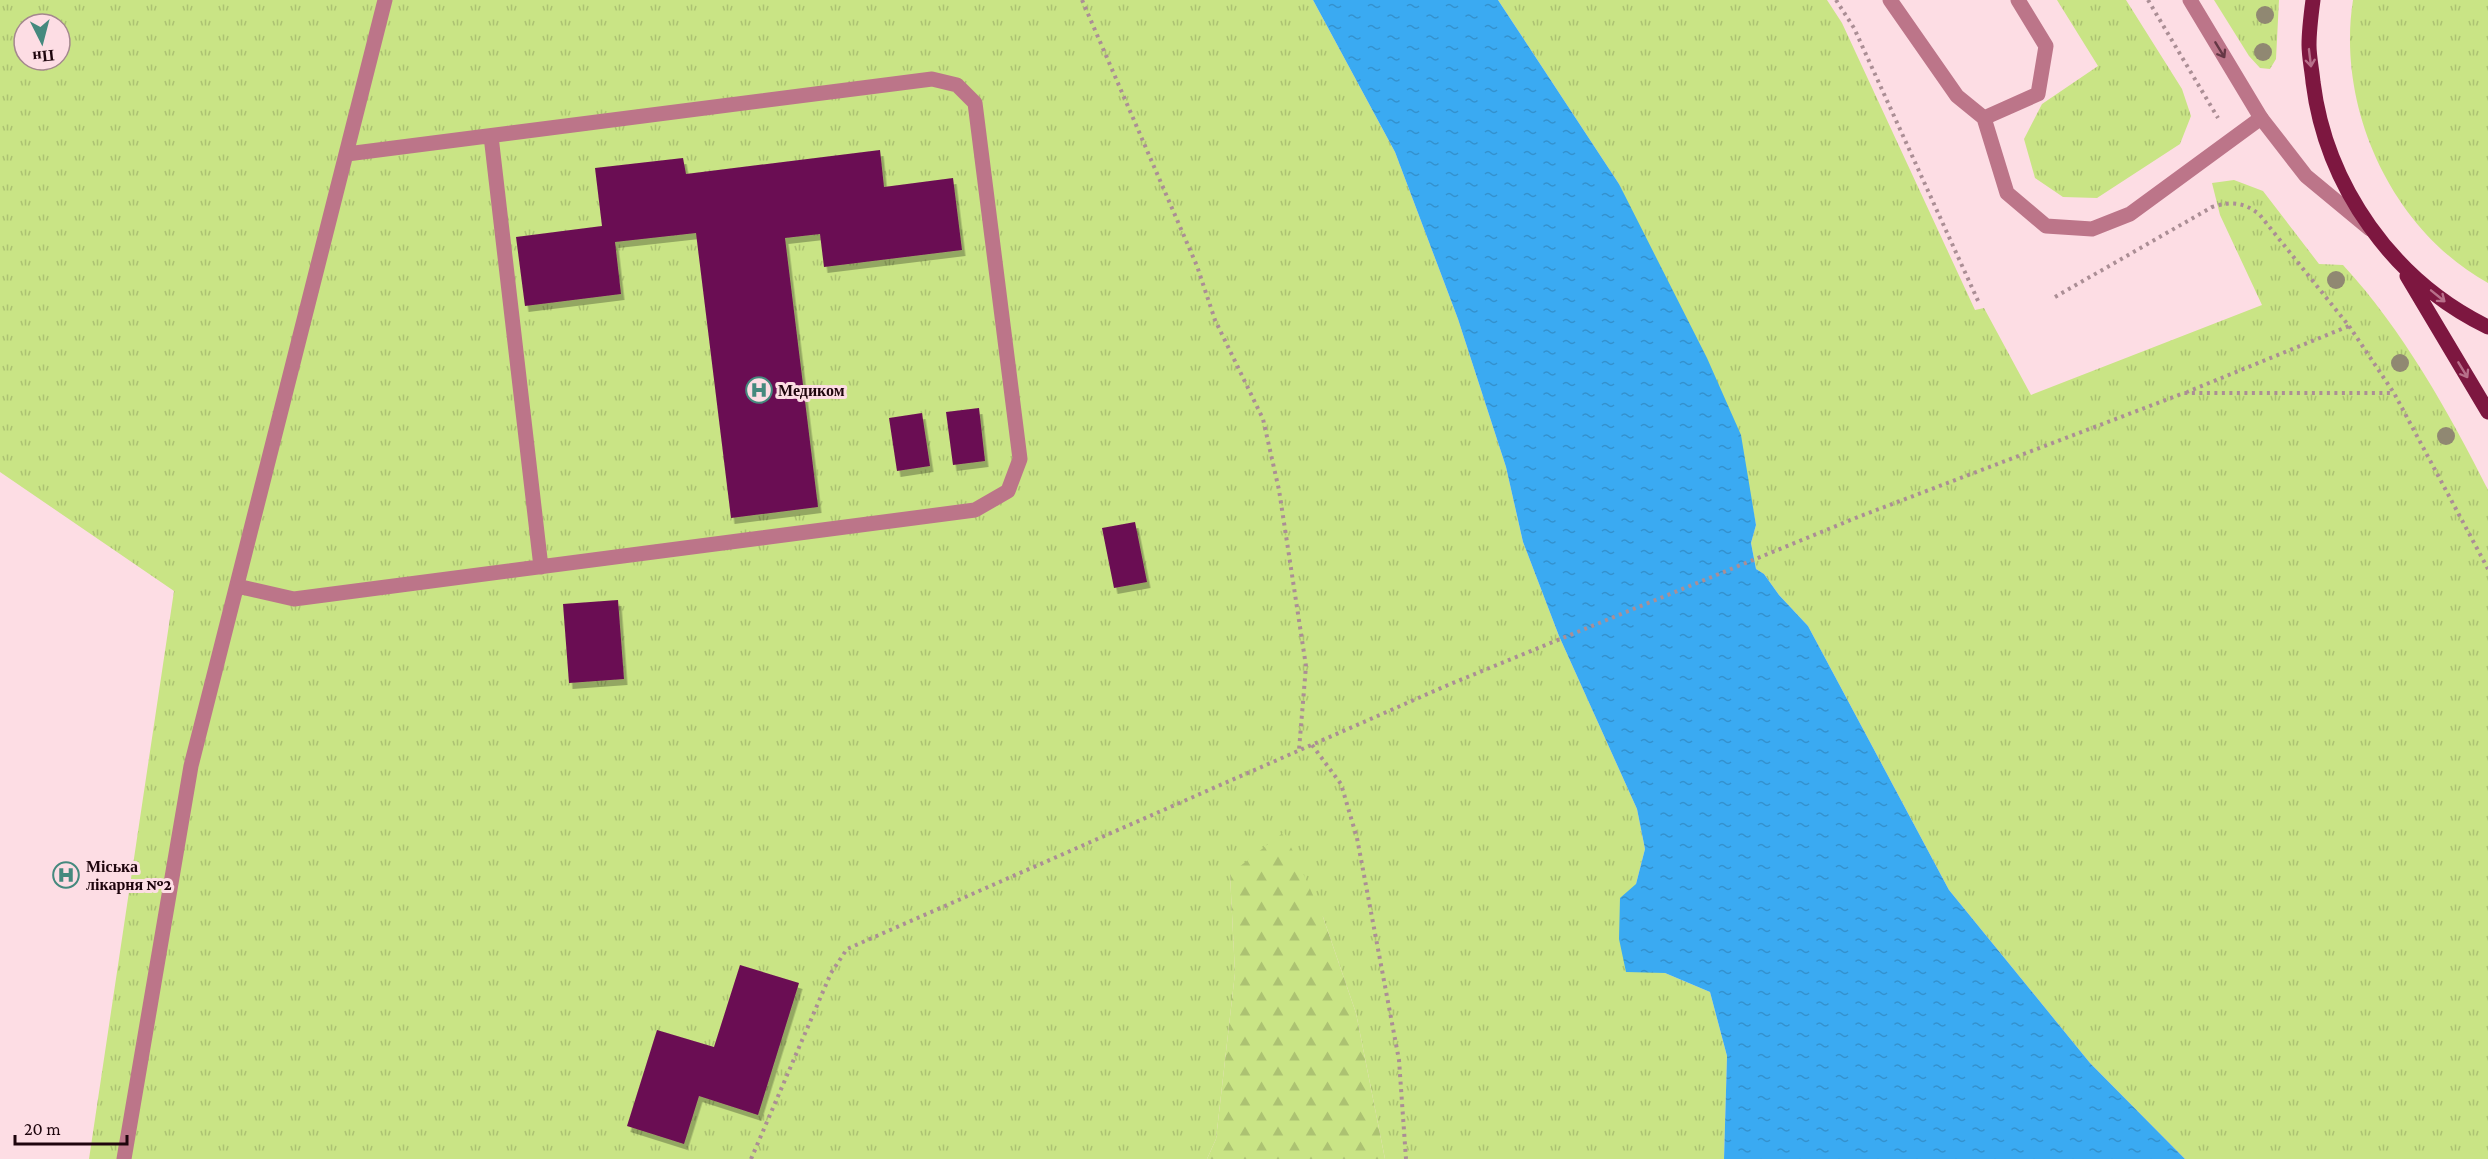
<svg xmlns="http://www.w3.org/2000/svg" width="2488" height="1159" font-family="'Crimson Pro',serif">
<style>
.grass{fill:url(#grass-tufts);fill-rule:evenodd}
.forest{fill:url(#forest-firs)}
.water{fill:url(#water-ripples)}
.building{fill:#6a0b52;filter:url(#shadow)}
.lines{fill:none;stroke-linecap:round;stroke-linejoin:round}
.path{stroke:#ab8e95;stroke-width:4;stroke-dasharray:3 4.5;stroke-linecap:butt}
.service{stroke:#bc7589;stroke-width:15}
.tertiary{stroke:#bc7589;stroke-width:15}
.primary{stroke:#7d1740;stroke-width:15}
.tree{fill:#908872}
.oneway{stroke:#653745}
.oneway2{stroke:#b7708a}
.labels{text-anchor:middle;dominant-baseline:central;stroke-width:6;stroke-linejoin:round;paint-order:stroke}
.poi-label{font-size:16px;font-weight:bold;fill:#1e050d;stroke:#fddde4;text-anchor:start}
</style>
<defs>
<pattern id="grass-tufts" width="24" height="20" patternUnits="userSpaceOnUse" patternTransform="scale(1.5)"><rect width="24" height="20" fill="#c9e485"/><path d="M3 7l-1-3M5 7V3M7 7l1-3M15 17l-1-3M17 17v-4M19 17l1-3" fill="none" stroke="#acc272"/></pattern>
<pattern id="forest-firs" width="22" height="20" patternUnits="userSpaceOnUse" patternTransform="scale(1.5)"><rect width="22" height="20" fill="#c9e485"/><path d="M5 1l3.5 6h-7zM16 11l3.5 6h-7z" fill="#acc272"/></pattern>
<pattern id="water-ripples" width="26" height="14" patternUnits="userSpaceOnUse" patternTransform="scale(1.5)"><rect width="26" height="14" fill="#3aaaf2"/><path d="M2 4q2-2 4 0t4 0M15 11q2-2 4 0t4 0" fill="none" stroke="#3391ce"/></pattern>
<filter id="shadow"><feDropShadow dx="3.5" dy="6" stdDeviation="0" flood-color="#0004"/></filter>
</defs>
<rect width="100%" height="100%" fill="#fddde4"/>
<path class="grass" d="M 0,0 L 1313,0 L 1395,152 L 1458,319 L 1506,467 L 1523,542 L 1559,636 L 1637,809 L 1645,849 L 1636,884 L 1665,973 L 1710,992 L 1727,1056 L 1724,1159 L 1385,1159 L 1356,1013 L 1323,917 L 1230,874 L 1235,973 L 1216,1139 L 1207,1159 L 89,1159 L 174,591 L 0,472 ZM 24,24 L 60,24 L 60,60 L 24,60 Z
M 1498,0 L 1827,0 L 1842,23 L 1975,310 L 1984,308 L 2031,395 L 2262,305 L 2220,215 L 2212,183 L 2234,180 L 2263,191 L 2319,264 L 2343,265 C 2402,329 2449,412 2488,490 L 2488,1159 L 2185,1159 L 2090,1063 L 1949,890 L 1808,626 L 1779,595 L 1764,574 L 1756,569 L 1751,543 L 1756,525 L 1749,489 L 1619,184 Z
M 2057,0 L 2126,0 L 2182,89 L 2191,116 L 2180,144 L 2097,198 L 2063,197 L 2035,178 L 2024,139 L 2042,104 L 2098,66 Z
M 2214,0 L 2279,0 L 2276,59 L 2270,69 L 2260,68 L 2249,56 Z
M 2353,0 L 2488,0 L 2488,283 C 2392,230 2336,108 2353,0 Z"/>
<path class="forest" d="M 1284,832 L 1323,917 L 1356,1013 L 1385,1159 L 1207,1159 L 1216,1139 L 1235,973 L 1230,874 Z"/>
<path class="water" d="M 1313,0 L 1498,0 L 1619,184 L 1707,358 L 1741,435 L 1756,525 L 1751,543 L 1756,569 L 1764,574 L 1779,595 L 1808,626 L 1949,890 L 2090,1063 L 2185,1159 L 1724,1159 L 1727,1056 L 1710,992 L 1665,973 L 1626,972 L 1619,939 L 1620,898 L 1636,884 L 1645,849 L 1637,809 L 1559,636 L 1523,542 L 1506,467 L 1458,319 L 1395,152 Z"/>
<path class="building" d="M 880,150 L 884,187 L 953,178 L 962,250 L 824,267 L 820,234 L 785,238 L 818,507 L 731,518 L 696,233 L 615,242 L 621,294 L 525,306 L 516,237 L 602,226 L 595,168 L 683,158 L 686,174 Z
M 979,408 L 985,461 L 953,465 L 946,412 Z
M 922,413 L 930,466 L 897,471 L 889,418 Z
M 1135,522 L 1147,582 L 1114,588 L 1102,528 Z
M 618,600 L 624,679 L 569,683 L 563,604 Z
M 740,965 L 799,983 L 758,1115 L 699,1096 L 684,1144 L 627,1126 L 657,1030 L 714,1047 Z"/>
<g class="lines">
<path class="path" d="M 1082,0 L 1197,266 L 1215,320 L 1263,419 L 1279,490 L 1306,666 L 1299,750
M 1836,0 L 1854,28 L 1979,303
M 2148,0 L 2218,118
M 2055,297 L 2212,207 C 2232,201 2243,202 2259,214 L 2349,326 L 2187,392
M 2349,326 L 2394,393 L 2488,569
M 1312,745 L 1341,784 L 1357,838 L 1399,1060 L 1406,1159
M 751,1159 L 831,973 L 847,949 L 1448,685 L 1858,517 L 2184,393 L 2394,393"/>
<path class="service" d="M 1890,0 L 1957,96 L 1984,118 L 2038,94 L 2046,46 L 2018,0
M 1984,118 L 2007,193 L 2046,226 L 2092,229 L 2130,214 L 2261,118
M 491,136 L 541,567
M 237,586 L 294,599 L 975,510 L 1008,491 L 1020,459 L 975,103 L 957,85 L 932,79 L 347,154
M 124,1159 L 191,766 L 385,0"/>
<path class="tertiary" d="M 2190,0 L 2261,118 L 2306,176 L 2370,229"/>
<path class="primary" d="M 2313,0 C 2311,15 2309,30 2309,45 C 2309,57 2312,70 2313,82 C 2326,186 2393,281 2488,327
M 2407,276 L 2488,412"/>
</g>
<g class="tree">
<circle cx="2265" cy="15" r="9"/>
<circle cx="2263" cy="52" r="9"/>
<circle cx="2336" cy="280" r="9"/>
<circle cx="2400" cy="363" r="9"/>
<circle cx="2446" cy="436" r="9"/>
</g>
<defs><path id="oneway-shaft" d="M-6 0H5M1.5-3L5.5 0L1.5 3" fill="none" stroke-width="1.6" stroke-linecap="round" stroke-linejoin="round" transform="scale(1.5)"/></defs>
<use class="oneway" href="#oneway-shaft" transform="translate(2220 50) rotate(59)"/>
<g class="oneway2">
<use href="#oneway-shaft" transform="translate(2310 58) rotate(83)"/>
<use href="#oneway-shaft" transform="translate(2438 296) rotate(39)"/>
<use href="#oneway-shaft" transform="translate(2463 370) rotate(59)"/>
</g>
<defs>
<g id="hospital-ring" transform="scale(1.35)"><circle r="9.5" fill="#fddde4" stroke="#45897e" stroke-width="1.5"/><path d="M-5-5h3v3.5h4V-5h3V5h-3V1.5h-4V5h-3Z" fill="#45897e"/></g>
</defs>
<g fill-rule="evenodd">
<use href="#hospital-ring" x="759" y="390"/>
<use href="#hospital-ring" x="66" y="875"/>
</g>
<g class="labels">
<g class="poi-label">
<text x="778" y="390">Медиком</text>
<text x="86" y="866">Міська<tspan x="86" dy="18">лікарня №2</tspan></text>
</g>
</g>
<g transform="translate(42 42) rotate(174)"><circle r="28" fill="#fddde4" stroke="#a4878e" stroke-width="1.5"/>
<path d="M0-4.5L10 22L0 15L-10 22Z" fill="#45897e"/>
<text y="-9" font-size="16" font-weight="bold" text-anchor="middle" fill="#1e050d">Пн</text>
</g>
<path d="M15 1135v9h112v-9" fill="none" stroke="#1e050d" stroke-width="3"/>
<text x="24" y="1135" font-size="18" fill="#1e050d" stroke="#fddde4" stroke-width="4.5" paint-order="stroke">20 m</text>
</svg>
